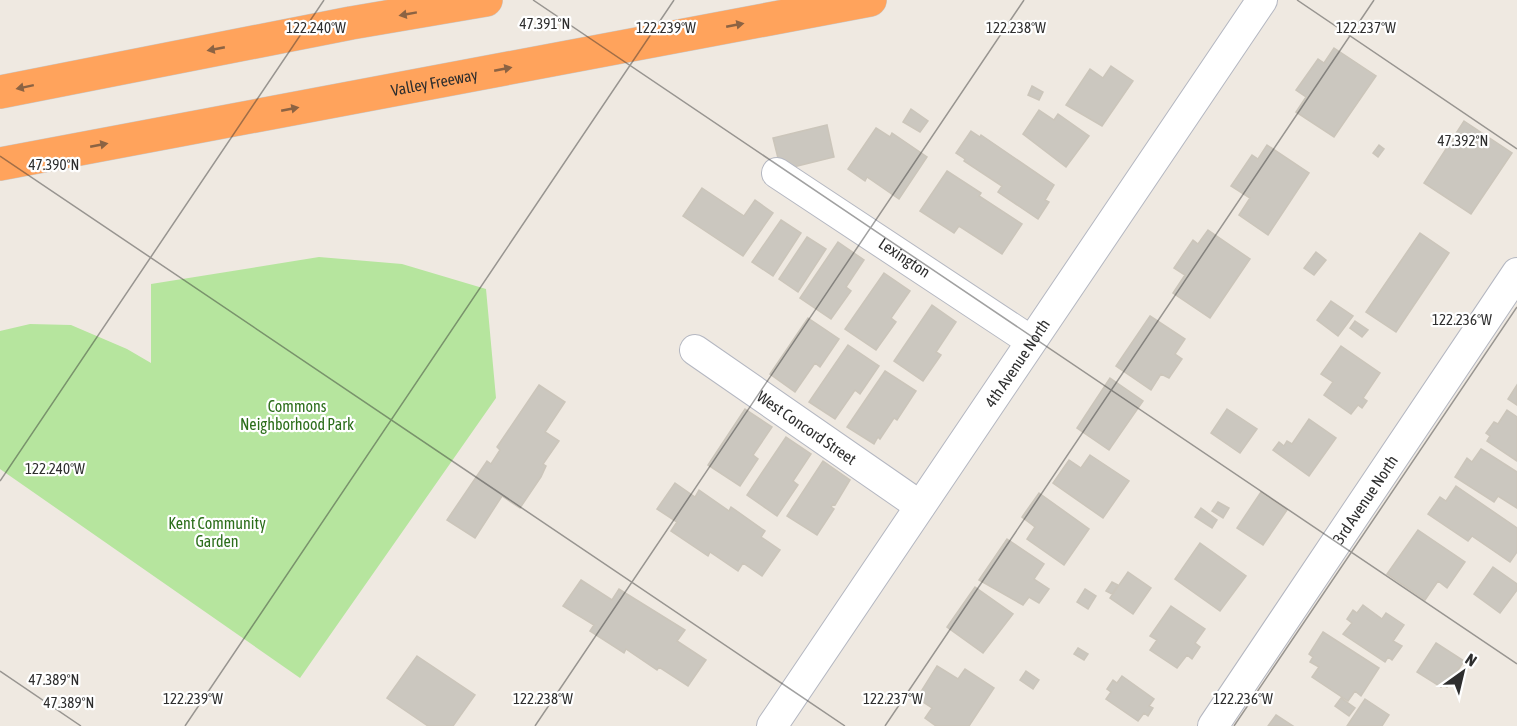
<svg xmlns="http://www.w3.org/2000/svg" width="1517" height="726" font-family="'Asap Condensed',sans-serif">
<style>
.green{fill:#b6e59e}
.building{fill:#cbc7bf;stroke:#cbc5ba;stroke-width:1.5}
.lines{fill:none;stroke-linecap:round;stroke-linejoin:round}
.minor-casing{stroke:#b4b7c1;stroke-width:32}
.highway-casing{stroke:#c9c9c9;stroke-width:34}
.minor{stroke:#fff;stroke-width:30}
.highway{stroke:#ffa35c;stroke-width:33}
.oneway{fill:#8c6343}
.ticks{fill:none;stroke:#2e2e2e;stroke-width:1.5;stroke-opacity:0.45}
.labels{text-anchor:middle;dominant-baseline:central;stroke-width:4.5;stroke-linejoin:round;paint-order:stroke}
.street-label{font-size:16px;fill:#2e2e2e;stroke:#fff}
.park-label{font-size:16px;fill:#2c6e1b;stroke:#fff}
.ticks-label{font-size:15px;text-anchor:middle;fill:#2e2e2e;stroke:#fff;stroke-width:4.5;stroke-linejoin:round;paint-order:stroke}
</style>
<rect width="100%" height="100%" fill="#efe9e1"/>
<path class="green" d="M 319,257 L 402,264 L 486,289 L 496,398 L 300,678 L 0,469 L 0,331 L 30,324 L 71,325 L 127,349 L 151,363 L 151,284 Z"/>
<path class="building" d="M 1334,48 L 1376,76 L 1334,137 L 1296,112 L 1306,97 L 1296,90 L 1318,59 L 1324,63 Z
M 1111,66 L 1133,81 L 1102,126 L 1066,105 L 1090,69 L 1103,78 Z
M 1032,86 L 1043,92 L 1039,100 L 1028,95 Z
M 911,109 L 928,121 L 920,132 L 903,122 Z
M 1039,110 L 1054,120 L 1058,114 L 1089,136 L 1066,167 L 1023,134 Z
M 1464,121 L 1512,153 L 1471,214 L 1424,183 Z
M 827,125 L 834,157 L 781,170 L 773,138 Z
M 876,128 L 890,137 L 892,133 L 927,157 L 899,199 L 867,177 L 865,181 L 848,169 Z
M 971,131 L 980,137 L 981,135 L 1054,185 L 1045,200 L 1049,202 L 1038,219 L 998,192 L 1002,186 L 964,161 L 965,159 L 956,153 Z
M 1267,145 L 1309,173 L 1268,235 L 1239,215 L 1250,198 L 1231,186 L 1252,155 L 1258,159 Z
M 1379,145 L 1384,149 L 1378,157 L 1373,153 Z
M 947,171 L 981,193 L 979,196 L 1022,224 L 1002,254 L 959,226 L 954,233 L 920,211 Z
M 702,188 L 744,216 L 755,200 L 773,213 L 743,256 L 683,216 Z
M 781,220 L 801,233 L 773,276 L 752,262 Z
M 1208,230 L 1250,259 L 1210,318 L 1173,293 L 1185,275 L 1174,268 L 1193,240 L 1198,244 Z
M 1420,233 L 1449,253 L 1396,332 L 1366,312 Z
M 807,237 L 826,249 L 798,292 L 779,279 Z
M 838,242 L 864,260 L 846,287 L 851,291 L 831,319 L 800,298 Z
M 1316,252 L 1326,260 L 1314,275 L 1304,268 Z
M 884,273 L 910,291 L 891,318 L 896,322 L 876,350 L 845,329 Z
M 1331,301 L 1353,316 L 1338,336 L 1317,320 Z
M 932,305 L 956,322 L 936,352 L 941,355 L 923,381 L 894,361 Z
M 1150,316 L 1185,339 L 1175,354 L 1182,359 L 1169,378 L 1161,374 L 1151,390 L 1116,366 Z
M 808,318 L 839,339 L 820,367 L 815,363 L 795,392 L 770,374 Z
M 1355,321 L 1368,330 L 1362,337 L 1350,328 Z
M 848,345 L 879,366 L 860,394 L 855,390 L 835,419 L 809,402 Z
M 1341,346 L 1380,373 L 1363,398 L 1367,401 L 1362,408 L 1358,405 L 1351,414 L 1324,395 L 1333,382 L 1321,374 Z
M 885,371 L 916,391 L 897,420 L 894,418 L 880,439 L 878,437 L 874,444 L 847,427 Z
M 1110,378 L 1143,401 L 1109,450 L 1077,428 Z
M 539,385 L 565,402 L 545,432 L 559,441 L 543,464 L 546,466 L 541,477 L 520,508 L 502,496 L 475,538 L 447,520 L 487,461 L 491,464 L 500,450 L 497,447 Z
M 1517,385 L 1517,405 L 1508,399 Z
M 745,409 L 772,427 L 753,455 L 758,459 L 740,486 L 708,465 Z
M 1227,409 L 1257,429 L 1240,453 L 1211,433 Z
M 1507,410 L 1517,417 L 1517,461 L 1487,441 L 1490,436 L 1486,433 L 1494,422 L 1498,424 Z
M 1309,419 L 1336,438 L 1309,476 L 1273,450 L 1279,442 L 1284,446 L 1287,441 L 1292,444 Z
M 786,437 L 811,454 L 793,481 L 798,485 L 777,516 L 747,495 Z
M 1481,449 L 1517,472 L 1517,508 L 1498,496 L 1494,502 L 1455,477 L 1467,458 L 1472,462 Z
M 1090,455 L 1129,481 L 1103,518 L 1053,483 L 1069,460 L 1081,468 Z
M 823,461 L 850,480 L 835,505 L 833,504 L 831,507 L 834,509 L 817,535 L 787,516 Z
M 675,483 L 695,497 L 699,490 L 729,511 L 731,507 L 765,531 L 761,537 L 780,550 L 762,576 L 743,563 L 738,571 L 710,552 L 708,556 L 671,531 L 677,522 L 657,509 Z
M 1456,486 L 1517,528 L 1517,552 L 1510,562 L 1472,536 L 1468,541 L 1428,514 L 1440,497 L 1446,501 Z
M 1261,492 L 1287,510 L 1263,545 L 1237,528 Z
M 1039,493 L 1089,529 L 1064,565 L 1027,539 L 1035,527 L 1022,517 Z
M 1218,502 L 1229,508 L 1223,518 L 1212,511 Z
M 1201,508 L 1217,520 L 1212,528 L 1195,517 Z
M 1418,530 L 1465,562 L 1447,588 L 1438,581 L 1425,600 L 1387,574 Z
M 1007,539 L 1044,564 L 1034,579 L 1049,589 L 1039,603 L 1029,597 L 1023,605 L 979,580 Z
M 1200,543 L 1246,576 L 1220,611 L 1175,579 Z
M 1493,567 L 1517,584 L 1517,590 L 1500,613 L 1474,594 Z
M 1128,572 L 1151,588 L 1133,614 L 1110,598 Z
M 581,580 L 612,600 L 619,589 L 685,630 L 677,641 L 706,660 L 688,686 L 659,667 L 657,670 L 626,649 L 624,653 L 590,631 L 594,625 L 563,606 Z
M 1112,582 L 1118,585 L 1112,594 L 1106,591 Z
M 975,587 L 1013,614 L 983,653 L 947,627 Z
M 1085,589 L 1096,596 L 1088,609 L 1077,602 Z
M 1363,605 L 1382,619 L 1386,613 L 1404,625 L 1393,641 L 1402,646 L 1392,660 L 1388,657 L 1385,662 L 1343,634 L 1352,623 L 1347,619 L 1353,610 L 1357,613 Z
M 1171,606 L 1205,629 L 1195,643 L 1200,647 L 1192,659 L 1187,655 L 1177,668 L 1150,650 L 1157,640 L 1150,636 Z
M 1323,632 L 1379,668 L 1361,696 L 1355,691 L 1348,701 L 1312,677 L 1319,667 L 1310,662 L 1313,657 L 1309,654 Z
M 1436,643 L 1464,661 L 1447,687 L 1443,685 L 1441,687 L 1417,672 Z
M 1078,648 L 1088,654 L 1084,660 L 1074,654 Z
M 417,656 L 475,695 L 453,726 L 428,726 L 387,698 Z
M 937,666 L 958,679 L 965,669 L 994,688 L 969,726 L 936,726 L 925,718 L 932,708 L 917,698 Z
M 1026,671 L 1039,680 L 1033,689 L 1020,680 Z
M 1122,676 L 1154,699 L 1149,706 L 1153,708 L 1148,716 L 1144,713 L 1138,721 L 1106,699 L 1111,692 L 1107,689 L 1113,680 L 1117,683 Z
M 1341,698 L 1355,708 L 1349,716 L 1335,706 Z
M 1365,699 L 1389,715 L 1382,726 L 1347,726 Z
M 1276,715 L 1293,726 L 1268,726 Z"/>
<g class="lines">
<g class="minor-casing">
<g id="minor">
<path id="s1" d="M 777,173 L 1031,341"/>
<path id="s2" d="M 695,350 L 920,506"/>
<path id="s3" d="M 772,726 L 1262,0"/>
<path id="s4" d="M 1213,726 L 1517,273"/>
</g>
</g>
<g class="highway-casing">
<g id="highway">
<path d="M 0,92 L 351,23 L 486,0"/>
<path id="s5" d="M 0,164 L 870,0"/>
</g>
</g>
<use href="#minor" class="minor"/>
<use href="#highway" class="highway"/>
</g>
<defs><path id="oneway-solid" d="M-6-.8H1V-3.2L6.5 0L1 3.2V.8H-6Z" transform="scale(1.5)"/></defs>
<g class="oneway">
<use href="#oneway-solid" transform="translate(408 14) rotate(170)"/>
<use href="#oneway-solid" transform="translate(735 25) rotate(-11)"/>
<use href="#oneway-solid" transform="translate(216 49) rotate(169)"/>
<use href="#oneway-solid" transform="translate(503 69) rotate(-11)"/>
<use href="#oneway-solid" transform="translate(25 87) rotate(168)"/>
<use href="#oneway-solid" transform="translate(290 109) rotate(-11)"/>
<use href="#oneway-solid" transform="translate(99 145) rotate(-11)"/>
</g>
<path class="ticks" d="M 533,0 L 1517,664M 1297,0 L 1517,149M 0,156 L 845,726M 0,481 L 324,0M 0,671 L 81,726M 185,726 L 674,0M 535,726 L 1024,0M 885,726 L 1374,0M 1234,726 L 1517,307"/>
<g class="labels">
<g class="street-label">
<text stroke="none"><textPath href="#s5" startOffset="442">Valley Freeway</textPath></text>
<text stroke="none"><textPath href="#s1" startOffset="153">Lexington</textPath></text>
<text stroke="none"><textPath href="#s3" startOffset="438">4th Avenue North</textPath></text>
<text stroke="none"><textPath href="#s2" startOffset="136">West Concord Street</textPath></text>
<text stroke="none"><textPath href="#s4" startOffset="273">3rd Avenue North</textPath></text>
</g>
<g class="park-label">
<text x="297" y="406">Commons<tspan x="297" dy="18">Neighborhood Park</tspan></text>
<text x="217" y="523">Kent Community<tspan x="217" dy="18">Garden</tspan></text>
</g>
</g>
<g class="ticks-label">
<text x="545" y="29">47.391°N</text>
<text x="316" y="33">122.240°W</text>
<text x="666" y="33">122.239°W</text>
<text x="1016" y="33">122.238°W</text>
<text x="1366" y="33">122.237°W</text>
<text x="1463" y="146">47.392°N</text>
<text x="54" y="170">47.390°N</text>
<text x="1462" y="325">122.236°W</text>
<text x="55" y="474">122.240°W</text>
<text x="54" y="685">47.389°N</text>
<text x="193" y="704">122.239°W</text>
<text x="543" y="704">122.238°W</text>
<text x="893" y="704">122.237°W</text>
<text x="1243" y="704">122.236°W</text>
<text x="69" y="708">47.389°N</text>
</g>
<g transform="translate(1463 672) rotate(34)" stroke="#ffffff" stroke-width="4.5" paint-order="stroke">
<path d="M0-4.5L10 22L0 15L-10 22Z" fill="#2e2e2e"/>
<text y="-9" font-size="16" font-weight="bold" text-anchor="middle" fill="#2e2e2e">N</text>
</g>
</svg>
